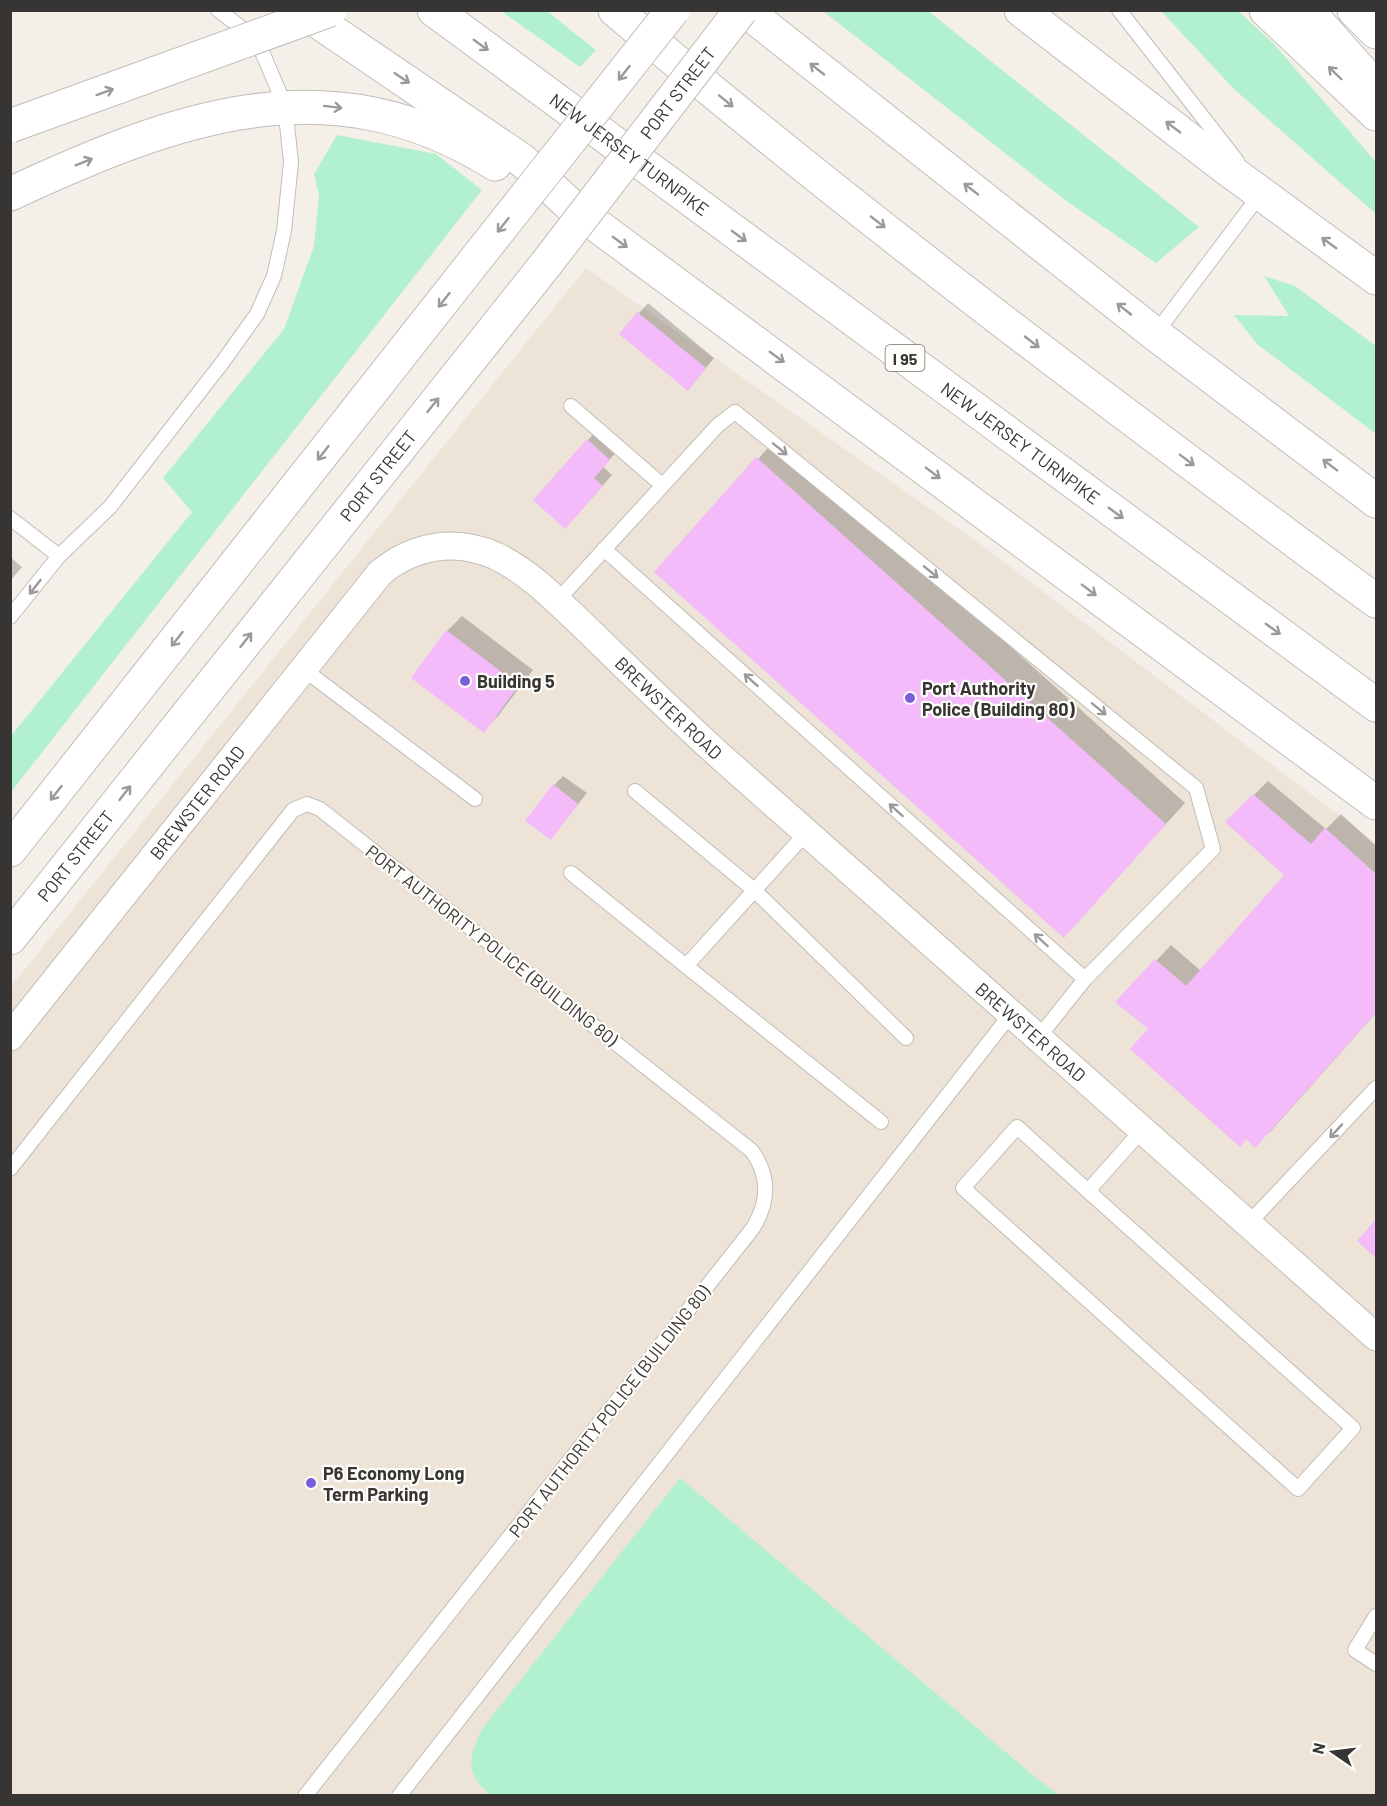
<svg xmlns="http://www.w3.org/2000/svg" width="1387" height="1806" font-family="Barlow,sans-serif">
<style>
.built{fill:#ede3d7}
.green{fill:#b2f1cf}
.shadow{fill:#0003}
.building{fill:#f3bbf9}
.lines{fill:none;stroke-linecap:round;stroke-linejoin:round}
.service-casing{stroke:#c2bdb7;stroke-width:16}
.minor-casing{stroke:#c2bdb7;stroke-width:29}
.secondary-casing{stroke:#c2bdb7;stroke-width:35}
.motorway-casing{stroke:#c2bdb7;stroke-width:35}
.service{stroke:#fff;stroke-width:14}
.minor{stroke:#fff;stroke-width:27}
.secondary{stroke:#fff;stroke-width:33}
.motorway{stroke:#fff;stroke-width:33}
.secondary-bridge-casing{stroke:#c2bdb7;stroke-width:35;stroke-linecap:butt}
.motorway-bridge-casing{stroke:#c2bdb7;stroke-width:35;stroke-linecap:butt}
.secondary-bridge{stroke:#fff;stroke-width:33}
.motorway-bridge{stroke:#fff;stroke-width:33}
.oneway{stroke:#9b9a99}
.poi-dot{fill:#7960da;stroke:#fffdfa;stroke-width:2}
.labels{text-anchor:middle;dominant-baseline:central;stroke-width:4.5;stroke-linejoin:round;paint-order:stroke}
.shield{fill:#fffdfa;stroke:#73716f;stroke-width:1.5}
.shield-label{font-size:16px;font-weight:bold;fill:#373533}
.street-label{font-size:18px;fill:#373533;stroke:#fffdfa}
.poi-label{font-size:18px;font-weight:bold;fill:#373533;stroke:#fffdfa;text-anchor:start}
</style>
<rect width="100%" height="100%" fill="#f4efe9"/>
<path class="built" d="M 586,268 L 973,539 L 1376,843 L 1376,1795 L 11,1795 L 10,988 Z"/>
<path class="green" d="M 501,11 L 547,11 L 596,50 L 580,67 Z
M 823,11 L 928,11 L 1199,227 L 1156,263 L 1065,200 Z
M 1161,11 L 1238,11 L 1273,43 L 1376,162 L 1376,214 L 1234,89 Z
M 337,135 L 436,154 L 482,190 L 11,792 L 11,736 L 192,512 L 163,478 L 284,329 L 314,246 L 319,196 L 314,174 Z
M 1264,276 L 1295,286 L 1376,346 L 1376,434 L 1257,344 L 1234,315 L 1289,316 Z
M 680,1478 L 1034,1776 L 1059,1795 L 490,1795 C 464,1772 469,1758 482,1729 Z"/>
<path class="shadow" d="M 648,303 L 714,358 L 697,379 L 621,334 Z
M 597,430 L 619,449 L 603,467 L 612,475 L 575,517 L 588,440 Z
M 777,438 L 1185,803 L 1064,936 L 656,572 Z
M 10,557 L 22,567 L 10,581 Z
M 462,616 L 533,670 L 498,716 L 483,731 L 447,631 Z
M 563,776 L 587,793 L 551,838 L 554,785 Z
M 1268,781 L 1326,829 L 1341,814 L 1376,846 L 1376,1013 L 1270,1132 L 1247,1138 L 1150,1029 L 1117,1002 L 1171,945 L 1201,971 L 1286,875 L 1227,822 Z"/>
<path class="building" d="M 637,312 L 706,368 L 688,391 L 619,334 Z
M 587,439 L 610,460 L 594,478 L 603,486 L 565,529 L 533,500 Z
M 756,457 L 1166,824 L 1064,938 L 654,572 Z
M 446,630 L 519,685 L 484,733 L 411,678 Z
M 553,784 L 578,804 L 551,840 L 525,821 Z
M 1253,794 L 1311,844 L 1325,828 L 1376,874 L 1376,1013 L 1255,1148 L 1246,1139 L 1240,1147 L 1130,1049 L 1148,1029 L 1115,1002 L 1155,959 L 1186,986 L 1284,875 L 1225,822 Z
M 1376,1219 L 1376,1258 L 1357,1241 Z"/>
<g class="lines">
<g class="service-casing">
<path id="service" d="M 1119,10 L 1237,161
M 1155,334 L 1262,192
M 571,406 L 662,485
M 10,518 L 59,556
M 604,549 L 1085,979
M 557,601 L 718,425 L 735,412 L 1196,788 L 1213,849 L 1085,979 L 1038,1038
M 10,617 L 59,556 L 110,507 L 222,363 L 257,314 L 274,276 L 284,231 L 291,162 L 285,106 L 263,54 L 247,32 L 218,10
M 302,668 L 475,799
M 635,791 L 754,890 L 906,1038
M 807,832 L 686,966 L 881,1122
M 571,873 L 686,966
M 10,1169 L 293,810 L 307,804 L 320,809 L 752,1151 C 770,1177 769,1201 753,1228 L 305,1796
M 1088,1191 L 1353,1428 L 1298,1489 L 963,1188 L 1017,1127 L 1088,1191 L 1142,1130
M 1248,1224 L 1376,1088
M 1376,1616 L 1355,1650 L 1376,1664
M 399,1796 L 1011,1014"/>
</g>
<g class="minor-casing">
<g id="minor">
<path id="s1" d="M 10,1037 L 380,573 C 414,545 455,538 496,556 C 533,574 562,606 592,634 C 634,675 676,716 720,756 C 938,951 1158,1143 1376,1337"/>
</g>
</g>
<g class="secondary-casing">
<g id="secondary">
<path d="M 10,850 L 480,254"/>
<path id="s2" d="M 10,938 L 546,264"/>
</g>
</g>
<g class="motorway-casing">
<g id="motorway">
<path d="M 301,10 L 523,161 L 572,207 L 1376,803"/>
<path id="s3" d="M 434,10 L 1376,705"/>
<path d="M 615,10 C 860,218 1118,410 1376,601"/>
<path d="M 745,10 L 1155,334 L 1376,501"/>
<path d="M 1021,10 L 1222,165 L 1376,278"/>
<path d="M 1266,10 L 1376,114"/>
<path d="M 1307,10 L 1370,81"/>
<path d="M 1354,10 L 1376,32"/>
<path d="M 10,194 C 174,118 328,59 495,164"/>
</g>
</g>
<use href="#service" class="service"/>
<use href="#minor" class="minor"/>
<use href="#secondary" class="secondary"/>
<use href="#motorway" class="motorway"/>
<g class="secondary-bridge-casing">
<g id="secondary-bridge">
<path d="M 480,254 L 673,10"/>
<path id="s4" d="M 546,264 L 741,10"/>
</g>
</g>
<g class="motorway-bridge-casing">
<path id="motorway-bridge" d="M 10,126 L 330,10"/>
</g>
<use href="#secondary-bridge" class="secondary-bridge"/>
<use href="#motorway-bridge" class="motorway-bridge"/>
</g>
<defs><path id="oneway-shaft" d="M-6 0H5M1.5-3L5.5 0L1.5 3" fill="none" stroke-width="1.6" stroke-linecap="round" stroke-linejoin="round" transform="scale(1.5)"/></defs>
<g class="oneway">
<use href="#oneway-shaft" transform="translate(481 45) rotate(36)"/>
<use href="#oneway-shaft" transform="translate(817 69) rotate(-142)"/>
<use href="#oneway-shaft" transform="translate(624 73) rotate(128)"/>
<use href="#oneway-shaft" transform="translate(1335 73) rotate(-136)"/>
<use href="#oneway-shaft" transform="translate(402 78) rotate(34)"/>
<use href="#oneway-shaft" transform="translate(105 92) rotate(-20)"/>
<use href="#oneway-shaft" transform="translate(726 101) rotate(39)"/>
<use href="#oneway-shaft" transform="translate(333 107) rotate(7)"/>
<use href="#oneway-shaft" transform="translate(1173 127) rotate(-143)"/>
<use href="#oneway-shaft" transform="translate(84 162) rotate(-22)"/>
<use href="#oneway-shaft" transform="translate(971 189) rotate(-142)"/>
<use href="#oneway-shaft" transform="translate(878 222) rotate(38)"/>
<use href="#oneway-shaft" transform="translate(503 225) rotate(128)"/>
<use href="#oneway-shaft" transform="translate(739 236) rotate(36)"/>
<use href="#oneway-shaft" transform="translate(620 242) rotate(36)"/>
<use href="#oneway-shaft" transform="translate(1329 243) rotate(-144)"/>
<use href="#oneway-shaft" transform="translate(444 300) rotate(128)"/>
<use href="#oneway-shaft" transform="translate(1124 309) rotate(-142)"/>
<use href="#oneway-shaft" transform="translate(1032 342) rotate(38)"/>
<use href="#oneway-shaft" transform="translate(777 357) rotate(36)"/>
<use href="#oneway-shaft" transform="translate(433 405) rotate(-51)"/>
<use href="#oneway-shaft" transform="translate(780 449) rotate(39)"/>
<use href="#oneway-shaft" transform="translate(323 453) rotate(128)"/>
<use href="#oneway-shaft" transform="translate(1187 460) rotate(37)"/>
<use href="#oneway-shaft" transform="translate(1330 465) rotate(-143)"/>
<use href="#oneway-shaft" transform="translate(933 473) rotate(37)"/>
<use href="#oneway-shaft" transform="translate(1116 513) rotate(36)"/>
<use href="#oneway-shaft" transform="translate(931 572) rotate(39)"/>
<use href="#oneway-shaft" transform="translate(35 587) rotate(128)"/>
<use href="#oneway-shaft" transform="translate(1089 590) rotate(37)"/>
<use href="#oneway-shaft" transform="translate(1273 629) rotate(36)"/>
<use href="#oneway-shaft" transform="translate(177 639) rotate(128)"/>
<use href="#oneway-shaft" transform="translate(246 640) rotate(-52)"/>
<use href="#oneway-shaft" transform="translate(751 680) rotate(-138)"/>
<use href="#oneway-shaft" transform="translate(1099 709) rotate(39)"/>
<use href="#oneway-shaft" transform="translate(56 793) rotate(128)"/>
<use href="#oneway-shaft" transform="translate(125 793) rotate(-52)"/>
<use href="#oneway-shaft" transform="translate(896 810) rotate(-138)"/>
<use href="#oneway-shaft" transform="translate(1041 940) rotate(-138)"/>
<use href="#oneway-shaft" transform="translate(1336 1131) rotate(133)"/>
</g>
<g class="poi-dot">
<circle cx="465" cy="681" r="6"/>
<circle cx="910" cy="698" r="6"/>
<circle cx="311" cy="1483" r="6"/>
</g>
<g class="labels">
<rect class="shield" x="885.5" y="345" width="39" height="26" rx="4.5"/>
<g class="shield-label">
<text x="905" y="358">I 95</text>
</g>
<g class="street-label">
<text stroke="none"><textPath href="#s4" startOffset="216">PORT STREET</textPath></text>
<text stroke="none"><textPath href="#s3" startOffset="243">NEW JERSEY TURNPIKE</textPath></text>
<text stroke="none"><textPath href="#s3" startOffset="729">NEW JERSEY TURNPIKE</textPath></text>
<text stroke="none"><textPath href="#s2" startOffset="591">PORT STREET</textPath></text>
<text stroke="none"><textPath href="#s1" startOffset="948">BREWSTER ROAD</textPath></text>
<text stroke="none"><textPath href="#s1" startOffset="300">BREWSTER ROAD</textPath></text>
<text stroke="none"><textPath href="#s2" startOffset="105">PORT STREET</textPath></text>
<text transform="translate(492 945) rotate(38)">PORT AUTHORITY POLICE (BUILDING 80)</text>
<text stroke="none"><textPath href="#s1" startOffset="1434">BREWSTER ROAD</textPath></text>
<text transform="translate(609 1411) rotate(-52)">PORT AUTHORITY POLICE (BUILDING 80)</text>
</g>
<g class="poi-label">
<text x="477" y="681">Building 5</text>
<text x="922" y="688">Port Authority<tspan x="922" dy="21">Police (Building 80)</tspan></text>
<text x="323" y="1473">P6 Economy Long<tspan x="323" dy="21">Term Parking</tspan></text>
</g>
</g>
<rect width="1387" height="1806" fill="none" stroke="#373533" stroke-width="24"/>
<g transform="translate(1333 1752) rotate(284)" stroke="#fffdfa" stroke-width="4.5" paint-order="stroke">
<path d="M0-4.5L10 22L0 15L-10 22Z" fill="#373533"/>
<text y="-9" font-size="16" font-weight="bold" text-anchor="middle" fill="#373533">N</text>
</g>
</svg>
